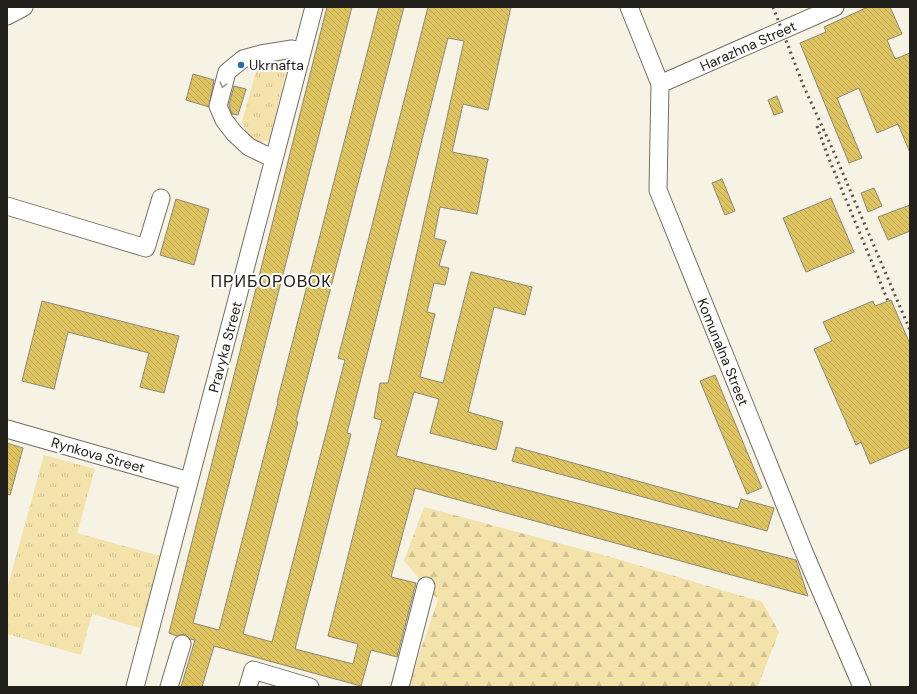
<svg xmlns="http://www.w3.org/2000/svg" width="917" height="694" font-family="'DM Sans',sans-serif">
<style>
.grass{fill:url(#grass-tufts)}
.forest{fill:url(#forest-firs)}
.building{fill:url(#building-back-hatch);stroke:#8c887a;fill-rule:evenodd}
.lines{fill:none;stroke-linecap:round;stroke-linejoin:round}
.minor-casing{stroke:#736f62;stroke-width:19}
.minor{stroke:#fff;stroke-width:17}
.rail{stroke:#56534c;stroke-width:3;stroke-dasharray:2 4;stroke-linecap:butt}
.oneway{stroke:#9c9b98}
.poi-dot{fill:#2870a4;stroke:#fff;stroke-width:1.5}
.labels{text-anchor:middle;dominant-baseline:central;stroke-width:4;stroke-linejoin:round;paint-order:stroke}
.street-label{font-size:14px;fill:#22201b;stroke:#fff}
.poi-label{font-size:14px;fill:#22201b;stroke:#fff;text-anchor:start}
.quarter-label{font-size:16px;letter-spacing:1px;fill:#22201b;stroke:#fff}
</style>
<defs>
<pattern id="grass-tufts" width="24" height="20" patternUnits="userSpaceOnUse"><rect width="24" height="20" fill="#f3e2aa"/><path d="M3 7l-1-3M5 7V3M7 7l1-3M15 17l-1-3M17 17v-4M19 17l1-3" fill="none" stroke="#d0c292"/></pattern>
<pattern id="forest-firs" width="22" height="20" patternUnits="userSpaceOnUse"><rect width="22" height="20" fill="#f3e2aa"/><path d="M5 1l3.5 6h-7zM16 11l3.5 6h-7z" fill="#d0c292"/></pattern>
<pattern id="building-back-hatch" width="6" height="6" patternUnits="userSpaceOnUse"><rect width="6" height="6" fill="#dec361"/><path d="M-1 5l2 2M0 0l6 6M5-1l2 2" fill="none" stroke="#bea754"/></pattern>
</defs>
<rect width="100%" height="100%" fill="#f7f3e4"/>
<path class="grass" d="M 278,58 L 288,64 L 269,140 L 257,143 L 246,132 L 242,122 L 258,64 Z
M 44,455 L 95,469 L 77,533 L 164,557 L 144,629 L 92,614 L 81,655 L 7,634 L 7,589 Z"/>
<path class="forest" d="M 424,507 L 607,556 L 762,602 L 779,632 L 758,686 L 408,687 L 438,600 L 404,561 Z"/>
<path class="building" d="M 327,7 L 352,7 L 193,623 L 219,630 L 278,402 L 277,402 L 379,7 L 404,7 L 296,421 L 298,422 L 243,634 L 272,642 L 345,360 L 338,358 L 428,7 L 511,7 L 488,110 L 463,104 L 452,152 L 488,159 L 477,214 L 440,207 L 434,238 L 446,241 L 439,266 L 449,268 L 445,285 L 434,283 L 427,312 L 435,314 L 420,377 L 443,383 L 471,272 L 532,287 L 525,315 L 494,307 L 468,412 L 503,422 L 496,450 L 430,433 L 439,399 L 414,392 L 396,456 L 796,560 L 808,596 L 415,488 L 391,577 L 416,583 L 397,657 L 371,650 L 361,686 L 214,646 L 202,687 L 181,687 L 195,640 L 190,639 L 185,634 L 177,636 L 169,633 ZM 448,38 L 464,41 L 388,383 L 380,383 L 374,418 L 382,420 L 328,636 L 358,644 L 353,664 L 295,649 L 351,434 L 347,433 Z
M 868,7 L 890,7 L 902,34 L 887,40 L 895,59 L 910,53 L 910,153 L 898,124 L 877,133 L 859,88 L 837,98 L 862,158 L 849,163 L 800,43 L 826,32 L 824,27 Z
M 193,74 L 214,80 L 209,107 L 186,100 Z
M 234,86 L 246,89 L 238,115 L 232,114 L 229,105 Z
M 777,96 L 783,112 L 774,115 L 768,100 Z
M 722,179 L 735,211 L 725,215 L 712,183 Z
M 874,188 L 882,206 L 868,212 L 861,193 Z
M 831,198 L 854,252 L 806,272 L 783,218 Z
M 176,199 L 209,209 L 194,265 L 160,255 Z
M 910,205 L 910,231 L 888,240 L 878,217 Z
M 891,300 L 910,344 L 910,447 L 870,464 L 861,442 L 856,445 L 814,349 L 832,341 L 823,322 L 873,301 L 875,306 Z
M 42,301 L 179,336 L 164,393 L 140,387 L 149,353 L 68,332 L 54,389 L 22,381 Z
M 715,375 L 762,488 L 747,494 L 700,381 Z
M 7,443 L 23,448 L 10,495 L 7,494 Z
M 516,447 L 738,509 L 741,499 L 774,508 L 767,531 L 512,461 Z"/>
<g class="lines">
<g class="minor-casing">
<path id="minor" d="M 629,7 L 660,84 L 658,190 L 804,552 L 862,687
M 7,16 L 24,7
M 660,84 L 835,7
M 274,159 L 249,147 L 234,133 L 224,120 L 218,106 L 227,72 L 243,59 L 261,54 L 292,49 L 302,53
M 7,206 L 146,248 L 161,198
M 7,429 L 189,481
M 135,687 L 314,7
M 169,687 L 182,644
M 248,687 L 253,670 L 310,687
M 400,687 L 426,586"/>
</g>
<use href="#minor" class="minor"/>
<path class="rail" d="M 773,7 L 804,87 L 832,148 L 910,330
M 817,126 L 827,154 L 888,301"/>
</g>
<defs><path id="oneway-chevron" d="M-2-3.5L2.5 0L-2 3.5" fill="none" stroke-width="1.6" stroke-linecap="round" stroke-linejoin="round"/></defs>
<use class="oneway" href="#oneway-chevron" transform="translate(223 85) rotate(105)"/>
<circle class="poi-dot" cx="241" cy="65" r="4"/>
<g class="labels">
<g class="street-label">
<text transform="translate(748 46) rotate(-24)">Harazhna Street</text>
<text transform="translate(225 347) rotate(-75)">Pravyka Street</text>
<text transform="translate(723 352) rotate(68)">Komunalna Street</text>
<text transform="translate(98 455) rotate(16)">Rynkova Street</text>
</g>
<g class="poi-label">
<text x="249" y="65">Ukrnafta</text>
</g>
<g class="quarter-label">
<text x="271" y="281">ПРИБОРОВОК</text>
</g>
</g>
<rect width="917" height="694" fill="none" stroke="#22201b" stroke-width="16"/>
</svg>
